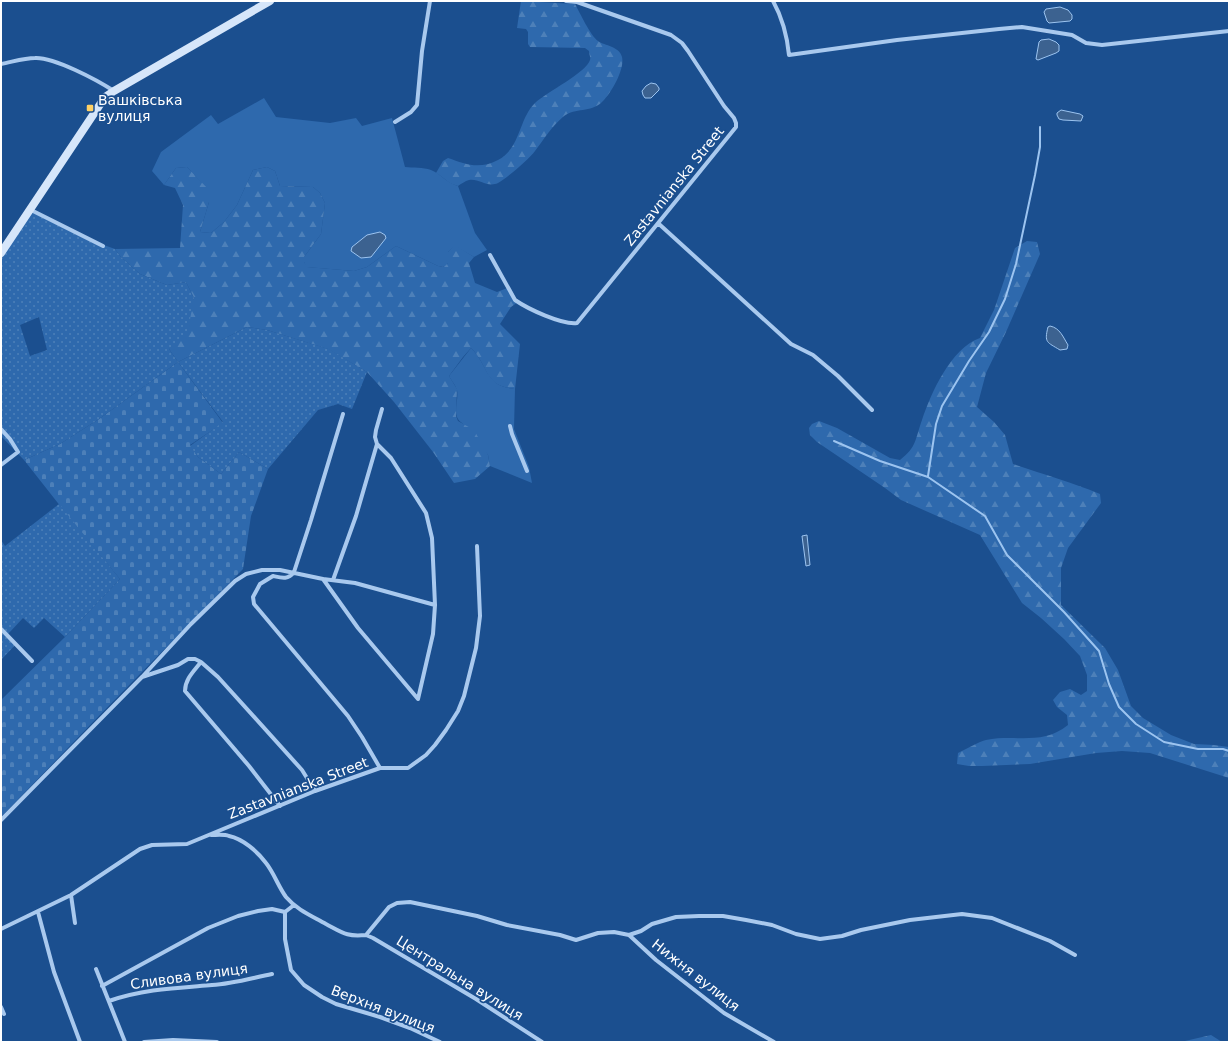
<svg xmlns="http://www.w3.org/2000/svg" width="1230" height="1043" viewBox="0 0 1230 1043" font-family="'DejaVu Sans',sans-serif">
	<defs>
		<pattern id="forest-firs" width="22" height="20" patternUnits="userSpaceOnUse"><rect width="22" height="20" fill="#2e69ad"/><path d="M5 1l3.5 6h-7zM16 11l3.5 6h-7z" fill="#4d80b9"/></pattern>
		<pattern id="cemetery-stones" width="16" height="16" patternUnits="userSpaceOnUse"><rect width="16" height="16" fill="#2e69ad"/><path d="M2 7V4a2 2 0 0 1 4 0v3zM10 15v-3a2 2 0 0 1 4 0v3z" fill="#4d80b9"/></pattern>
		<pattern id="park-dots" width="8" height="8" patternUnits="userSpaceOnUse"><rect width="8" height="8" fill="#2e69ad"/><path d="M2 2h.1M6 6h.1" fill="none" stroke="#4d80b9" stroke-width="1.8" stroke-linecap="round"/></pattern>
	</defs>
	<rect width="100%" height="100%" fill="#1b4f8f"/>
	<path fill="#2e69ad" d="M 264,98 L 276,117 L 330,123 L 356,118 L 362,126 L 392,118 L 405,167 C 413,168 423,167 431,170 C 441,174 447,183 458,186 L 475,233 L 487,250 L 474,257 L 455,246 L 448,252 L 448,263 L 445,267 L 438,266 L 396,246 L 367,267 L 354,271 L 306,267 L 304,262 L 304,257 L 321,234 L 325,203 L 320,193 L 313,187 L 280,186 L 275,171 L 267,167 L 253,170 L 237,205 L 224,222 L 211,233 L 200,232 L 209,202 L 208,190 L 187,167 L 176,168 L 164,185 L 152,171 L 161,152 L 211,115 L 218,124 Z
		M 471,348 C 490,367 484,386 515,389 L 514,429 L 529,467 L 532,483 L 490,466 L 488,455 L 462,423 C 451,416 459,402 457,390 C 456,386 451,380 449,376 Z"/>
	<path fill="url(#forest-firs)" d="M 521,1 L 575,4 C 580,13 590,35 598,41 C 605,46 619,46 622,57 C 625,70 610,95 601,103 C 591,112 575,108 564,116 C 552,126 544,139 535,151 C 529,159 507,178 498,183 C 487,188 479,178 469,180 C 465,181 461,184 458,186 C 447,183 445,178 436,173 L 443,161 L 448,158 C 465,164 479,170 498,160 C 521,148 518,120 535,103 C 547,92 587,72 590,60 C 591,58 589,54 589,51 L 585,48 L 530,47 L 528,44 L 528,32 L 526,29 L 517,28 Z
		M 187,167 L 209,190 L 209,202 L 200,232 L 211,233 L 224,222 L 237,205 L 253,170 L 267,167 L 275,171 L 280,186 L 313,187 L 320,193 L 325,203 L 321,234 L 304,257 L 304,262 L 307,267 L 354,271 L 367,267 L 396,246 L 438,266 L 444,267 L 448,263 L 448,252 L 455,245 L 474,257 L 469,263 L 475,283 L 497,292 L 510,287 L 518,302 L 511,307 L 500,324 L 520,344 L 515,389 C 483,386 490,367 471,348 L 463,357 L 449,376 L 457,389 L 456,416 L 458,421 L 474,430 L 488,455 L 490,466 L 475,479 L 454,483 L 433,452 L 394,402 L 367,372 L 328,349 L 267,330 L 247,327 L 178,362 L 169,349 L 194,298 L 186,282 L 167,285 L 140,274 L 121,257 L 115,249 L 180,248 L 183,205 L 175,188 L 164,185 L 176,168 Z
		M 1027,241 L 1037,242 L 1040,254 L 1006,332 L 986,373 L 977,407 L 994,422 L 1005,435 L 1013,464 C 1042,474 1071,482 1100,494 L 1101,503 L 1068,548 L 1061,568 L 1061,605 L 1105,648 L 1118,670 L 1131,706 L 1143,718 L 1171,735 L 1194,744 L 1214,745 L 1229,747 L 1229,778 L 1150,753 L 1122,751 L 1096,753 L 1030,764 L 982,766 L 969,766 L 957,764 L 958,753 C 965,750 980,741 986,740 C 1016,734 1042,746 1068,725 L 1067,715 L 1057,707 L 1053,700 L 1060,692 L 1070,689 L 1081,695 L 1087,691 L 1087,675 L 1080,656 L 1064,639 L 1041,618 L 1022,603 L 980,535 L 901,500 L 885,488 L 817,442 L 810,435 L 809,428 L 812,424 L 819,421 L 837,428 L 890,458 L 900,460 C 917,447 915,439 922,420 C 931,393 951,348 980,338 L 994,310 L 1015,248 Z
		M 1211,1035 L 1222,1042 L 1184,1042 L 1185,1041 Z"/>
	<path fill="url(#cemetery-stones)" d="M 178,362 L 223,423 L 190,445 L 198,457 L 221,474 L 239,452 L 268,469 L 251,516 L 243,569 L 95,720 L 1,817 L 1,700 L 65,637 L 120,579 L 76,526 L 24,460 L 60,444 L 99,419 Z"/>
	<path fill="url(#park-dots)" fill-rule="evenodd" d="M 30,209 L 101,244 L 115,249 L 121,257 L 140,274 L 167,285 L 186,282 L 194,298 L 188,330 L 169,349 L 178,362 L 247,327 L 267,330 L 329,349 L 367,372 L 352,409 L 338,404 L 318,410 L 268,469 L 239,452 L 221,474 L 198,457 L 190,446 L 223,422 L 178,362 L 99,419 L 60,444 L 24,460 L 1,436 L 1,251 ZM 39,317 L 47,350 L 30,356 L 20,325 Z
		M 59,504 L 120,579 L 65,637 L 44,618 L 34,628 L 23,618 L 8,634 L 17,643 L 1,660 L 1,540 L 5,546 Z"/>
	<path fill="#3c6290" stroke="#9cc4f0" d="M 1060,7 L 1068,10 L 1072,15 L 1072,19 L 1070,21 L 1049,23 L 1047,21 L 1044,12 L 1046,9 Z
		M 1049,39 L 1056,42 L 1059,45 L 1059,51 L 1056,53 L 1038,60 L 1036,59 L 1039,42 L 1041,40 Z
		M 651,83 L 656,84 L 659,88 L 659,90 L 651,98 L 645,98 L 643,95 L 642,91 L 646,86 Z
		M 1061,110 L 1080,114 L 1083,116 L 1081,121 L 1063,120 L 1059,119 L 1057,115 L 1057,113 Z
		M 380,232 L 385,235 L 386,238 L 371,257 L 361,258 L 351,251 L 352,247 L 367,235 Z
		M 1050,326 C 1060,328 1063,337 1068,345 L 1067,349 L 1060,350 C 1047,342 1044,343 1048,327 Z
		M 807,535 L 810,565 L 806,566 L 802,536 Z"/>
	<g fill="none" stroke-linecap="round" stroke-linejoin="round">
		<path stroke="#9cc4f0" stroke-width="2" d="M 834,441 L 880,461 L 928,477 L 985,516 L 1007,555 L 1064,612 L 1099,651 L 1109,684 L 1119,707 L 1136,724 L 1164,742 L 1198,749 L 1223,749 L 1229,751
			M 928,476 L 936,424 L 942,406 L 969,361 L 989,332 L 1005,299 L 1016,264 L 1035,175 L 1040,147 L 1040,127"/>
		<path stroke="#a9c9ee" stroke-width="4" d="M 773,1 C 783,19 787,35 789,55 L 897,40 L 999,29 L 1022,27 L 1072,35 L 1086,43 L 1102,45 L 1229,31
			M 1,64 C 12,62 24,58 35,58 C 54,57 97,80 114,91
			M 395,122 L 411,112 L 417,105 L 422,51 L 430,1
			M 31,210 L 103,246
			M 659,224 L 791,344 L 813,355 L 838,376 L 872,410
			M 490,255 L 515,300 C 528,309 562,325 577,323 L 736,127 L 736,123 L 734,118 L 724,106 L 688,51 L 682,43 L 671,35 L 577,2 L 566,1
			M 382,409 L 376,430 L 375,437 L 377,444 L 391,458 L 426,513 L 432,538 L 435,605 L 433,634 L 418,699
			M 343,414 L 311,520 L 294,572 C 288,580 282,578 273,576 L 260,584 L 253,597 L 254,604 L 348,716 L 362,737 L 380,768
			M 510,426 L 512,434 L 527,471
			M 1,429 L 10,439 L 18,452 L 1,465
			M 323,579 L 355,583 L 435,605
			M 333,580 L 356,516 L 377,444
			M 1,629 L 32,661
			M 201,662 C 194,671 185,679 185,691 L 249,766 L 280,806
			M 142,677 L 178,665 L 188,659 L 195,659 L 201,662 L 218,677 L 302,770 L 315,791
			M 1,820 L 142,677 L 191,624 L 235,581 L 246,574 L 262,570 L 280,570 L 323,579 L 358,628 L 418,699
			M 211,835 C 217,835 224,834 229,836 C 243,839 257,851 266,863 C 274,873 278,886 286,897 C 297,910 312,916 326,924 C 343,933 347,937 366,935 L 389,907 L 397,903 L 410,902 L 477,916 L 507,925 L 560,935 L 576,940 L 598,933 L 614,932 L 629,935 L 641,931 L 652,924 L 676,917 L 699,916 L 723,916 L 746,920 L 772,925 L 796,934 L 820,939 L 842,936 L 861,930 L 910,920 L 962,914 L 992,918 L 1050,941 L 1075,955
			M 71,895 L 75,923
			M 38,912 L 54,972 L 80,1042
			M 285,912 L 285,939 L 291,970 L 304,985 L 322,997 L 336,1004 L 380,1017 L 410,1028 L 440,1042
			M 1,929 L 71,895 L 140,849 L 152,845 L 187,844 L 315,791 L 380,768 L 408,768 L 426,755 L 435,745 L 446,730 L 458,711 L 464,696 L 476,648 L 480,616 L 477,546
			M 366,935 L 373,938 L 476,999 L 542,1042
			M 629,935 L 656,960 L 724,1013 L 774,1042
			M 96,969 L 125,1042
			M 102,986 L 208,928 L 238,916 L 258,911 L 272,909 L 285,912 L 294,905
			M 109,1001 C 144,989 176,988 212,985 C 232,984 252,978 272,974
			M 1,1007 L 4,1014
			M 144,1042 L 173,1040 L 217,1042"/>
		<path stroke="#d6e6fa" stroke-width="8" d="M 1,253 L 105,97 L 114,91 L 270,1"/>
	</g>
	<rect fill="#ffd166" stroke="#1b4f8f" stroke-width="1.5" x="86" y="104" width="8" height="8" rx="2"/>
	<g text-anchor="middle" stroke-width="3.5" stroke-linejoin="round" paint-order="stroke">
		<g font-size="14" fill="#fff" stroke="#1b4f8f" text-anchor="start">
			<text x="98" y="105">Вашківська<tspan x="98" dy="16">вулиця</tspan></text>
		</g>
		<g font-size="14" fill="#fff" stroke="#1b4f8f">
			<text transform="translate(674 186) rotate(-51)" y="5">Zastavnianska Street</text>
			<text transform="translate(298 788) rotate(-21)" y="5">Zastavnianska Street</text>
			<text transform="translate(696 975) rotate(38)" y="5">Нижня вулиця</text>
			<text transform="translate(189 976) rotate(-8)" y="5">Сливова вулиця</text>
			<text transform="translate(460 978) rotate(32)" y="5">Центральна вулиця</text>
			<text transform="translate(383 1009) rotate(21)" y="5">Верхня вулиця</text>
		</g>
	</g>
	<rect width="1230" height="1043" fill="none" stroke="#ffffff" stroke-width="4"/>
</svg>
